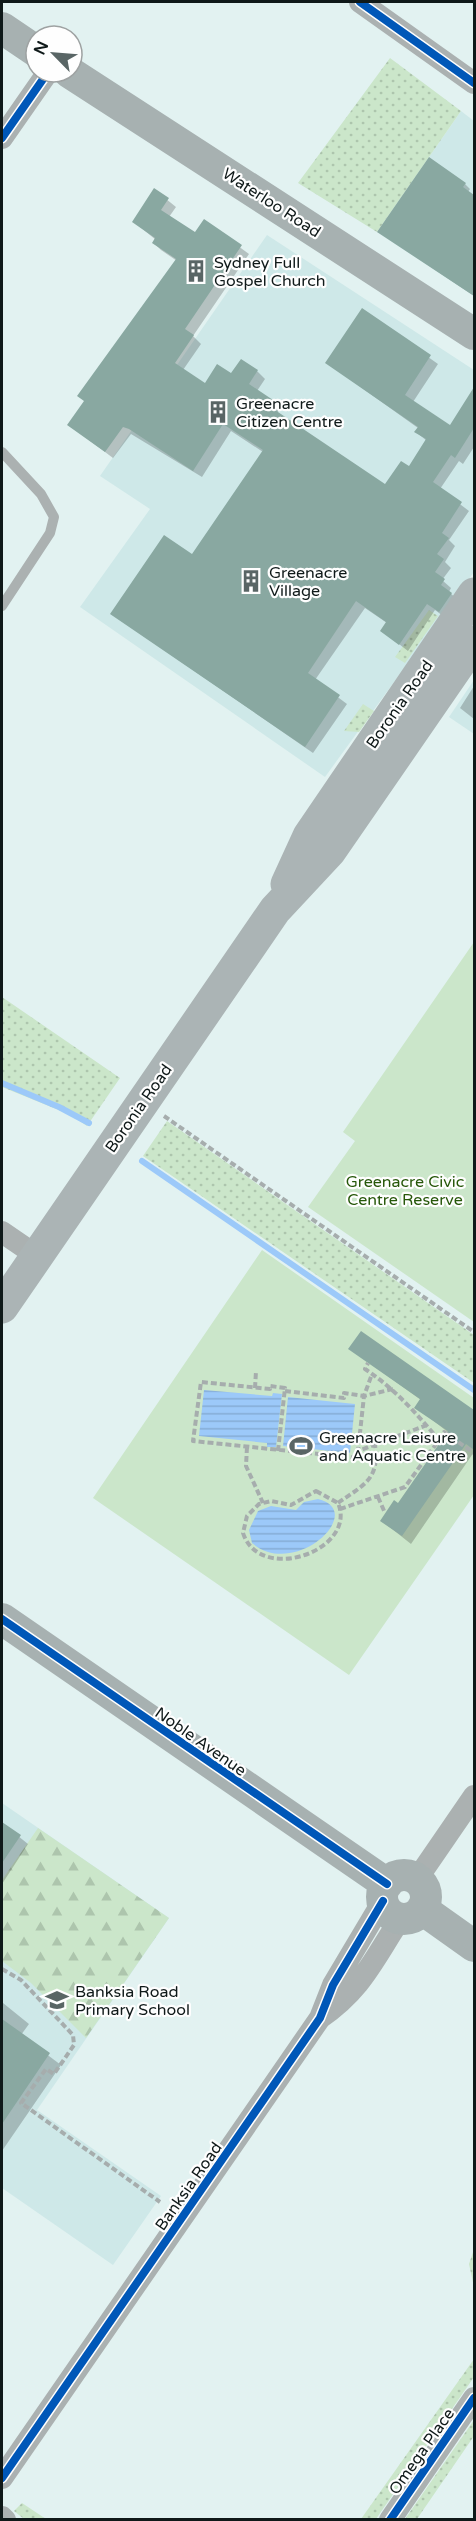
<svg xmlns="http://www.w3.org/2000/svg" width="476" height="2521" viewBox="0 0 476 2521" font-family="'Varela Round',sans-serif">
	<defs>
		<pattern id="grass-dots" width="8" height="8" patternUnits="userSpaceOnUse" patternTransform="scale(1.5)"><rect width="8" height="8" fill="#cbe6ca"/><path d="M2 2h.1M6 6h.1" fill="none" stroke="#adc5ad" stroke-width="1.8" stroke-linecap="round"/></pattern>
		<pattern id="forest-firs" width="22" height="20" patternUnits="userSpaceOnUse" patternTransform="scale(1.5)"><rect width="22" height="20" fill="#cbe6ca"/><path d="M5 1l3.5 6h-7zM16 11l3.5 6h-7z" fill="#adc5ad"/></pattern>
		<pattern id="water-rules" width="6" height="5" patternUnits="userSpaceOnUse" patternTransform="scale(1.5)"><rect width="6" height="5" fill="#9cc9f9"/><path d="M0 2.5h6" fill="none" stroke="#85acd5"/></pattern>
	</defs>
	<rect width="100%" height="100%" fill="#e2f2f1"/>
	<path fill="#cee8e8" d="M 461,111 L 474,121 L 474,296 L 377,232 Z
		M 267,235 L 474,370 L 474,572 L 325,777 L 80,607 L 150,509 L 100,476 Z
		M 474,680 L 474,734 L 449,717 Z
		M 2,1803 L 169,1918 L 37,2110 L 161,2196 L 113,2265 L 2,2188 Z"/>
	<path fill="url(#grass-dots)" d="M 390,58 L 461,111 L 377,232 L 298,183 Z
		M 429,610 L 438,616 L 405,663 L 395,657 Z
		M 363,704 L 374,711 L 359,732 L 344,731 Z
		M 2,997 L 120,1078 L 87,1126 L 71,1115 L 2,1087 Z
		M 167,1121 L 474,1335 L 474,1383 L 143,1156 Z
		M 474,2249 L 474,2287 L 469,2264 Z
		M 474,2359 L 474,2377 L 376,2519 L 361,2519 Z
		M 474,2420 L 474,2436 L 417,2519 L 405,2519 Z
		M 22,2503 L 46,2519 L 24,2519 L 14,2511 Z"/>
	<path fill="url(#forest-firs)" d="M 38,1828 L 169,1918 L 86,2038 L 31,1983 L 2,1961 L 2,1880 Z"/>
	<path fill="#cbe6ca" d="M 474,942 L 474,1322 L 308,1207 L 355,1141 L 343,1132 Z
		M 262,1250 L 474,1398 L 474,1495 L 349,1675 L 93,1498 Z"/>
	<path fill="url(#water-rules)" d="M 204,1390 L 272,1396 L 273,1393 L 282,1394 L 276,1447 L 267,1447 L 267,1443 L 199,1436 Z
		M 288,1397 L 355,1404 L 350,1453 L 283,1446 Z
		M 318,1499 C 368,1511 295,1580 252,1543 L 249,1530 L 258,1511 L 271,1506 L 296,1510 L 304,1502 Z"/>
	<path fill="#0003" d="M 465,184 L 470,189 L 468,192 L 474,197 L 474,296 L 379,232 Z
		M 155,190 L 176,207 L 169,217 L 195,234 L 204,221 L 249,254 L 193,336 L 201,344 L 183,370 L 205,385 L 232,375 L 257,371 L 265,379 L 257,391 L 280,409 L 277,413 L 385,486 L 409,468 L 427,441 L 416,432 L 418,428 L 327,363 L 362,310 L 438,364 L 413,402 L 451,427 L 474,390 L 474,447 L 463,464 L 459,461 L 440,489 L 469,511 L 449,540 L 455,546 L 445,562 L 451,568 L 442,580 L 451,588 L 449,592 L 459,601 L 447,619 L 435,610 L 408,651 L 382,631 L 387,623 L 365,608 L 315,680 L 347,704 L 313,753 L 112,614 L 192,556 L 263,452 L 231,431 L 202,477 L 131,434 L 113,458 L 69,425 L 177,261 L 161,250 L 154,243 L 156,240 L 134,222 Z
		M 474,686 L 474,719 L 460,708 Z
		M 361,1333 L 474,1411 L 474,1452 L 411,1544 L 382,1521 L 399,1505 L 449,1433 L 416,1407 L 421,1400 L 350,1349 Z
		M 2,1823 L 28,1844 L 2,1884 Z
		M 3,2003 L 29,2024 L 21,2035 L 61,2065 L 2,2151 Z"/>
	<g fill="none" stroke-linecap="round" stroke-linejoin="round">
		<path stroke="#9cc9f9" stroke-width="6" d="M 2,1083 L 59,1107 L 89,1123
			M 142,1161 L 474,1390"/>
	</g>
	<path fill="#89a8a1" d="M 429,157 L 466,183 L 463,187 L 474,195 L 474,296 L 377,232 Z
		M 154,188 L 169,198 L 161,210 L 195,232 L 204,219 L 242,245 L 185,329 L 194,335 L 175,363 L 205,383 L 217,364 L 231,373 L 241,359 L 258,370 L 249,384 L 273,400 L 269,406 L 385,484 L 401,461 L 409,466 L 426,439 L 414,432 L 418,427 L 325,363 L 362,308 L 431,355 L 405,395 L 450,425 L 474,387 L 474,428 L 455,458 L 451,455 L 433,482 L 462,502 L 442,533 L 449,538 L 437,554 L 444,559 L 435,572 L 445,579 L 441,585 L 452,593 L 439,612 L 427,604 L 399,645 L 380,631 L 386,622 L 356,601 L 308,673 L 340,695 L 305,747 L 110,614 L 164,535 L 192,554 L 263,450 L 223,424 L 193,471 L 129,429 L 123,427 L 105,452 L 67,425 L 84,401 L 77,396 L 176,259 L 152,243 L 155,238 L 132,222 Z
		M 361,1331 L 474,1410 L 474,1450 L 466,1444 L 402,1536 L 380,1521 L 394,1500 L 398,1503 L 448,1431 L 414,1408 L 420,1399 L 348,1349 Z
		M 2,1822 L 21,1835 L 2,1863 Z
		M 2,2019 L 50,2053 L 2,2124 Z"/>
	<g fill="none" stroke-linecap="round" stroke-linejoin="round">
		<path stroke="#a6adad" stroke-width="4" stroke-dasharray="6 3" stroke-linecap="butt" d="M 164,1116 L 474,1332
			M 255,1388 L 256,1371
			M 393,1389 L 364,1396 L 358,1451 L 427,1425
			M 285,1391 L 344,1398 L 344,1393 L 364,1396 L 372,1374
			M 439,1440 L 444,1432 L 474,1453
			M 247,1447 L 246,1466 L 263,1503
			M 278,1451 L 285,1388 L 270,1386 L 270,1389 L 201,1382 L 193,1441 L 358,1458 L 358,1451
			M 316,1491 L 338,1503 C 358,1550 260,1585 243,1533 L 247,1516 L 259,1504 L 271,1501 L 291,1505 Z
			M 378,1497 L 385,1513
			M 338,1503 C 363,1485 380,1480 375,1445
			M 340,1509 L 405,1487 L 439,1440 C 416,1413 395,1389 365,1369 L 368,1363
			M 2,1969 L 21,1980 L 73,2035 L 74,2045 L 54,2074 L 46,2069 L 21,2103 L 160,2202"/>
		<path stroke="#abb1b1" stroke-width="10" d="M 2,452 L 41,494 L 54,517 L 50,533 L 2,606"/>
		<path stroke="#abb1b1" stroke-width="22" d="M 360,2 L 474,83
			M 2,138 L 48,72
			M 2,1232 L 37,1256
			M 417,1879 L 474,1796
			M 320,2018 C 363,1988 373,1960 401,1918
			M 2,2478 L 320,2018 L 333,1985 L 383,1901
			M 2,2517 L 5,2520
			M 390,2520 L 474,2398"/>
		<path stroke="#a7b1b1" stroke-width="32" d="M 2,28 L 36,51
			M 69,72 L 474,334
			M 2,1619 L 387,1884
			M382 1897a22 22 0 1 1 44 0a22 22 0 1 1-44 0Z
			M 422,1909 L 474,1946"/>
		<path stroke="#abb4b5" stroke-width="33" d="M 287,884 L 309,836 L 474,594
			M 2,1307 L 275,910 L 330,851 L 474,642"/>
		<g stroke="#fefefe" stroke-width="11">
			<path id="cycleway" d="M 360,2 L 474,83
				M 2,138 L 48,72
				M 2,1619 L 387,1884
				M 2,2478 L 320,2018 L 333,1985 L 383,1901
				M 390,2520 L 474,2398"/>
		</g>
		<use href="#cycleway" stroke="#0057b8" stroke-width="8"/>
	</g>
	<defs>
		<g id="building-bare" transform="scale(1.8)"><path d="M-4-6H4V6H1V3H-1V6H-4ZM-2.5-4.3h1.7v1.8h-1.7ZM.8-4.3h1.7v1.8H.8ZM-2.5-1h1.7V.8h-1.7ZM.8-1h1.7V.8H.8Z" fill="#596565" stroke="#fefefe" stroke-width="2.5" paint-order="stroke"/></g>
		<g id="stadium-bare" transform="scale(1.8)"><path d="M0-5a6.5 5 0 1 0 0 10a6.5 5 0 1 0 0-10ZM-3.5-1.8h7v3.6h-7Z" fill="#596565" stroke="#fefefe" stroke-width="2.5" paint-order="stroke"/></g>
		<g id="school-bare" transform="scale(1.8)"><path d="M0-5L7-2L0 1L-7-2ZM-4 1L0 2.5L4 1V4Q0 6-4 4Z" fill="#596565" stroke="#fefefe" stroke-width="2.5" paint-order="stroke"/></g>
	</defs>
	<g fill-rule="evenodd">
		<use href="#building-bare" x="196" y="271"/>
		<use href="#building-bare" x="218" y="412"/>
		<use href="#building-bare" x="251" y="581"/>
		<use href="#stadium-bare" x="301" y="1446"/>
		<use href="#school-bare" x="57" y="2000"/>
	</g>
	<g text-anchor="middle" stroke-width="4.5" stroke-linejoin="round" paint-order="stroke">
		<g font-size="16" fill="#0f1919" stroke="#fefefe">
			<text transform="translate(272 202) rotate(33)" y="6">Waterloo Road</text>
			<text transform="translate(399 704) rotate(-55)" y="6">Boronia Road</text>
			<text transform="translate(138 1108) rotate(-55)" y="6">Boronia Road</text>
			<text transform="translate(201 1741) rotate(35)" y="6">Noble Avenue</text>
			<text transform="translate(188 2186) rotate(-55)" y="6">Banksia Road</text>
			<text transform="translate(421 2451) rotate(-55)" y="6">Omega Place</text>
		</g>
		<g font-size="16" fill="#0f1919" stroke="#fefefe" text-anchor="start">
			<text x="214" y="268">Sydney Full<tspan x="214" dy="18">Gospel Church</tspan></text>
			<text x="236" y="409">Greenacre<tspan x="236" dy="18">Citizen Centre</tspan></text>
			<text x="269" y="578">Greenacre<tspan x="269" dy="18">Village</tspan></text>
			<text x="319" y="1443">Greenacre Leisure<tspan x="319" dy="18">and Aquatic Centre</tspan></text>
			<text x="75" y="1997">Banksia Road<tspan x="75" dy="18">Primary School</tspan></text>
		</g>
		<g font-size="16" fill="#265709" stroke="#fefefe">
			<text x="405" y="1187">Greenacre Civic<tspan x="405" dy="18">Centre Reserve</tspan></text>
		</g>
	</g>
	<rect width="476" height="2521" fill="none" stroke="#0f1919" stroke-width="6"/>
	<g transform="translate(54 54) rotate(295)"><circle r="28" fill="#fefefe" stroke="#9ea2a2" stroke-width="1.5"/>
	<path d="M0-4.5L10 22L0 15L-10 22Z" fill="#596565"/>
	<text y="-9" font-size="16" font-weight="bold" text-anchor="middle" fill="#0f1919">N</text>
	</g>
</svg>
